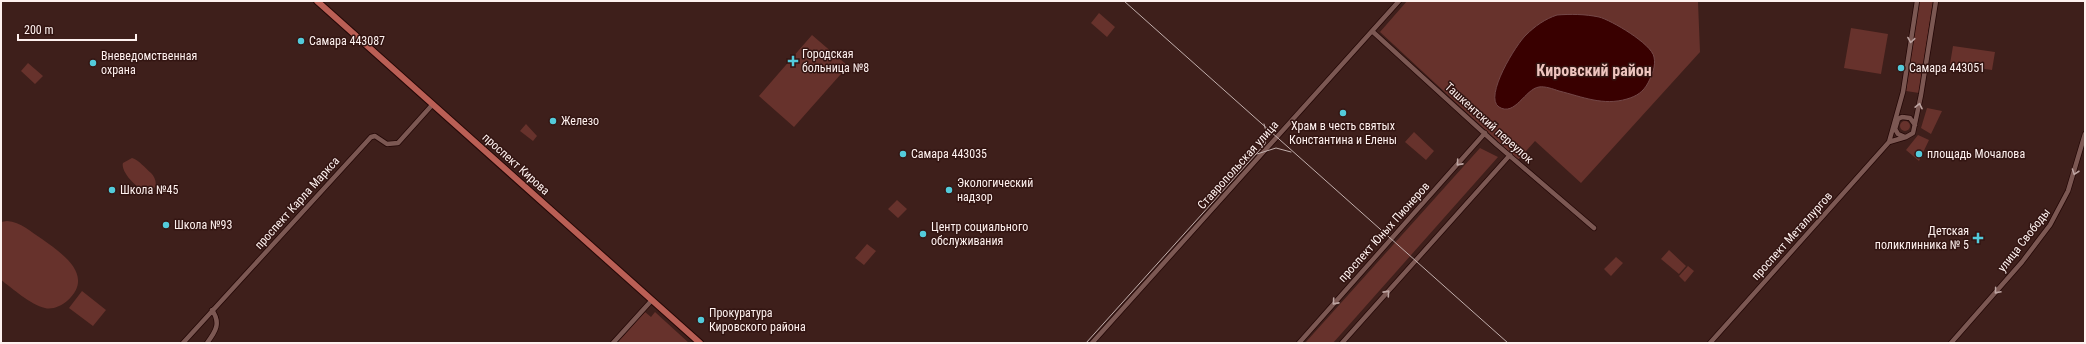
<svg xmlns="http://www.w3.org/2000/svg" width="2086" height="344" viewBox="0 0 2086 344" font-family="'Roboto Condensed',sans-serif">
	<rect width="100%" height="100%" fill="#3e1f1b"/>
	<path fill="#67322c" d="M 1407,1 L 1694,1 L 1698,2 L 1700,52 L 1581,183 L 1535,141 L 1518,160 L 1380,32 Z
		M 1919,1 L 1933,1 L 1919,93 L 1906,91 Z
		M 1099,13 L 1115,27 L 1107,37 L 1091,23 Z
		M 1851,28 L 1888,34 L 1881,74 L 1844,68 Z
		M 812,35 L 848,66 L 794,127 L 759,96 Z
		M 1953,46 L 1995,52 L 1992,70 L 1950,64 Z
		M 28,63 L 43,76 L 35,84 L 21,71 Z
		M 1927,108 L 1942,111 L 1931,134 L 1921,128 Z
		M1900 126a5 5 0 1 1 10 0a5 5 0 1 1-10 0Z
		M 526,124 L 537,136 L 533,141 L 520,131 Z
		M 1414,132 L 1434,151 L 1426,160 L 1405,142 Z
		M 1918,135 L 1929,140 L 1919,161 L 1906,150 Z
		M 1480,148 L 1498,157 L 1333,343 L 1305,343 Z
		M 132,158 C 139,160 145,168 151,173 C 157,179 159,191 147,191 C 139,191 120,172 123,163 Z
		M 897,200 L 907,209 L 898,218 L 888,209 Z
		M 7,221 C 21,222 31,232 42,239 C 61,253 96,275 67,301 C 61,306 52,310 45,308 C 31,305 12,288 1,280 L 1,222 Z
		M 867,244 L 876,251 L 864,265 L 855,258 Z
		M 1669,250 L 1686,266 L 1679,274 L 1661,259 Z
		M 1616,257 L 1623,263 L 1611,276 L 1604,269 Z
		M 1688,266 L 1694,271 L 1685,282 L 1679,276 Z
		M 82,291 L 106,310 L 93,326 L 69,308 Z
		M 645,312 L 651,317 L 655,312 L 689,343 L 617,343 Z"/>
	<path fill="#390000" stroke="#744848" d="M 1557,15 C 1570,14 1585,14 1599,17 C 1611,20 1652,44 1654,57 C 1656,66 1652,75 1648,83 C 1643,92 1637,96 1627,99 C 1603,106 1583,97 1559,91 C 1553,89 1545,86 1539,87 C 1525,89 1515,117 1499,107 C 1483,97 1517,43 1526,35 C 1535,26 1545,19 1557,15 Z"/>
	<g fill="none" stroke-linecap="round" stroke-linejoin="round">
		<g stroke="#230706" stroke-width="6">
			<path id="minor" d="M 1372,31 L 1496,144 L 1594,228
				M 1905,137 L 1898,134 L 1895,129 L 1898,119 L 1902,117 L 1910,118 L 1915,125
				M 1889,142 L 1903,92 L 1917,1
				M 183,343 L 371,137 L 375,136 L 387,144 L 398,143 L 433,104
				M 207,343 C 216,331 221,323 212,310
				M 613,343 L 652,300
				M 1092,343 L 1399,1
				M 1299,343 L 1485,133
				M 1342,343 L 1510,155
				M 1710,343 L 1889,142 L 1906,137 L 1913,133 L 1921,95 L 1936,1
				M 1951,343 L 2022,262 L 2050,225 L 2068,191 L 2085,134"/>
		</g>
		<g stroke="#230706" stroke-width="8">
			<path id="major" d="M 317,1 L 700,343"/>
		</g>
		<use href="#minor" stroke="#7c5853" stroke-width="4.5"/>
		<use href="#major" stroke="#ba5f55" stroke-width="6"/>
		<path stroke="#c2afad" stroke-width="1" d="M 1124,1 L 1508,343
			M 1257,154 L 1276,148 L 1291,152
			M 1086,343 L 1265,144 L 1267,135 L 1264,124"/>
	</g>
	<defs><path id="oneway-chevron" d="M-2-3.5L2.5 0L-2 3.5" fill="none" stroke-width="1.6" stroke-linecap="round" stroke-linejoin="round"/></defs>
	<g stroke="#bda4a1">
		<use href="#oneway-chevron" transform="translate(1911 40) rotate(99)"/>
		<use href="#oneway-chevron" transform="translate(1919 106) rotate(-78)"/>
		<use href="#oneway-chevron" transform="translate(1459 163) rotate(132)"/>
		<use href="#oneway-chevron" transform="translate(2075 172) rotate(109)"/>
		<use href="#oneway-chevron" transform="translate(1997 291) rotate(131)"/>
		<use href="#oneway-chevron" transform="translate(1387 293) rotate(-48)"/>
		<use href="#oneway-chevron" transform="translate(1335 302) rotate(132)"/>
	</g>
	<g fill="#53cbdb" stroke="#331512" stroke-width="1.5">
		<circle cx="301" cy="41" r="4"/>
		<path d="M791 55h4v4h4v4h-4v4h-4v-4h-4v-4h4z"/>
		<circle cx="93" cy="63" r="4"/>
		<circle cx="1901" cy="68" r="4"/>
		<circle cx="1343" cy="113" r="4"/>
		<circle cx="553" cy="121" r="4"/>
		<circle cx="903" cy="154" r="4"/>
		<circle cx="1919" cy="154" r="4"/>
		<circle cx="112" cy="190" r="4"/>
		<circle cx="949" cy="190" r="4"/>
		<circle cx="166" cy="225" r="4"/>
		<circle cx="923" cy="234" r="4"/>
		<path d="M1976 232h4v4h4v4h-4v4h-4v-4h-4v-4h4z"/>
		<circle cx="701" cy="320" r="4"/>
	</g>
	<g text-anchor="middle" stroke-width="3" stroke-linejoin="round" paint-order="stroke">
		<g font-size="12" fill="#fef1ef" stroke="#331512" text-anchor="start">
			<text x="309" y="45">Самара 443087</text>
			<text x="802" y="58">Городская<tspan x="802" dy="14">больница №8</tspan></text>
			<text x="101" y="60">Вневедомственная<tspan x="101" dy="14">охрана</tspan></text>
			<text x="1909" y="72">Самара 443051</text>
			<text x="561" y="125">Железо</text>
			<text x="1343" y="130" text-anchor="middle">Храм в честь святых<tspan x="1343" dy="14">Константина и Елены</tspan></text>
			<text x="911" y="158">Самара 443035</text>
			<text x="1927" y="158">площадь Мочалова</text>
			<text x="957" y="187">Экологический<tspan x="957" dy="14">надзор</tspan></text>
			<text x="120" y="194">Школа №45</text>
			<text x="174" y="229">Школа №93</text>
			<text x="931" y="231">Центр социального<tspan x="931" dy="14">обслуживания</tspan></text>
			<text x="1969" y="235" text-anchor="end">Детская<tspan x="1969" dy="14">поликлинника № 5</tspan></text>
			<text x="709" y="317">Прокуратура<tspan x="709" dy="14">Кировского района</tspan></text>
		</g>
		<g font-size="12" fill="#fef1ef" stroke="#331512">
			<text transform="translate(1489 123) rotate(42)" y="4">Ташкентский переулок</text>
			<text transform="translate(516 164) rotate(42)" y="4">проспект Кирова</text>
			<text transform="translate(1238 165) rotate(-48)" y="4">Ставропольская улица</text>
			<text transform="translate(297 203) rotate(-48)" y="4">проспект Карла Маркса</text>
			<text transform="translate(1384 232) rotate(-48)" y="4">проспект Юных Пионеров</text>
			<text transform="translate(1792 236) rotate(-48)" y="4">проспект Металлургов</text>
			<text transform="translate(2024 240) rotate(-52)" y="4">улица Свободы</text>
		</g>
		<g font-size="16" font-weight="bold" fill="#eec4be" stroke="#331512">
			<text x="1594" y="76">Кировский район</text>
		</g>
	</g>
	<rect width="2086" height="344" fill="none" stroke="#fef1ef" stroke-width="4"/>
	<path d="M18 34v6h118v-6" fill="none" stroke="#fef1ef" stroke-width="2"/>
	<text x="24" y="34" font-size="12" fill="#fef1ef" stroke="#331512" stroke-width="3" paint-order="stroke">200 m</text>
</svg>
